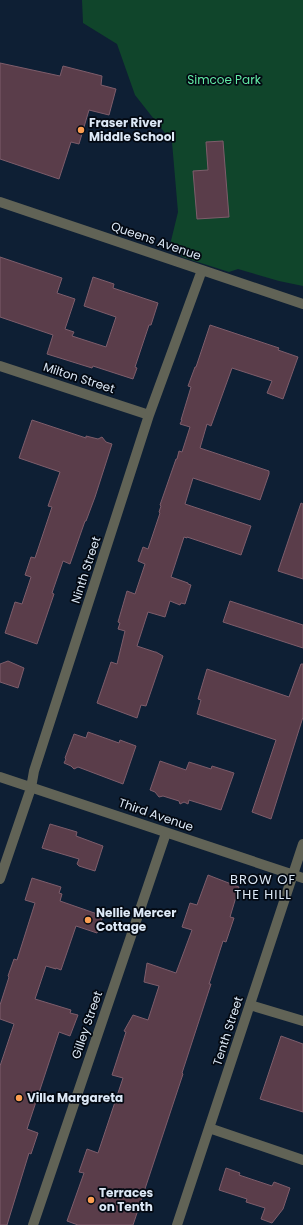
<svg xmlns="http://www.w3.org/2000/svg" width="303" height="1225" viewBox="0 0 303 1225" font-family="Poppins,sans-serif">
	<rect width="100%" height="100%" fill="#0e1f34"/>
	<path fill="#10452b" d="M 82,0 L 303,0 L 303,286 L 279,281 L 238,269 L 229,272 L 182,257 L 174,246 L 170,245 L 178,212 L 172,142 L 135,95 L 117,44 L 83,23 Z"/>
	<path fill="#5a3d4a" stroke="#7d5d6b" d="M 0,63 L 60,76 L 63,66 L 102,76 L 101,85 L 116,89 L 109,115 L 89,110 L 79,144 L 71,142 L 59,179 L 0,159 Z
		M 223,141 L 229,217 L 197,219 L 193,171 L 208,170 L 206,142 Z
		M 0,257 L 62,278 L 57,293 L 75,299 L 65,329 L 74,332 L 72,336 L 106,347 L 116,317 L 84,306 L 93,277 L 114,284 L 113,288 L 158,303 L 151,325 L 149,325 L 135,367 L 137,368 L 133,379 L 93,366 L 92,368 L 47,354 L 53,335 L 0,317 Z
		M 210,325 L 279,348 L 278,350 L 298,357 L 283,399 L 267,393 L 272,381 L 232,368 L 211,426 L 207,424 L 200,448 L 269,471 L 269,474 L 260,500 L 193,478 L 185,504 L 251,526 L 241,555 L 187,537 L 187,538 L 184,537 L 171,577 L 188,583 L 188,584 L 191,585 L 185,604 L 181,603 L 180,605 L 170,601 L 165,617 L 148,612 L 137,646 L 155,652 L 156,652 L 163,656 L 146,706 L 141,705 L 137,718 L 97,703 L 111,662 L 117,664 L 125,631 L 118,629 L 120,623 L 118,622 L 127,591 L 135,594 L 145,564 L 138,561 L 143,547 L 148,549 L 160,513 L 159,512 L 161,506 L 160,505 L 176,459 L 177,459 L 179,451 L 182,452 L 190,427 L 180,424 L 182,420 L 181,420 L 191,387 L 188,386 L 195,367 L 196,367 Z
		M 32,420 L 86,438 L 86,436 L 98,439 L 102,437 L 106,442 L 112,444 L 95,497 L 86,521 L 85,521 L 70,564 L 63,561 L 52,593 L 54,594 L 37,644 L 5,633 L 15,602 L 22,604 L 31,577 L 25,575 L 31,557 L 35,558 L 52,507 L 48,506 L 60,472 L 19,458 Z
		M 301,503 L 303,504 L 303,579 L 278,571 Z
		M 230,601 L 303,625 L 303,648 L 223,622 Z
		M 8,661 L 24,668 L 18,688 L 0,682 L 0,664 Z
		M 301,664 L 303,664 L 303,717 L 271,819 L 252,812 L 276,740 L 197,714 L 201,700 L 198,699 L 207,669 L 289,697 Z
		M 88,732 L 119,743 L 120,740 L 136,746 L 123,784 L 78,767 L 74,769 L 71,766 L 64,763 L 66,759 L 65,758 L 74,734 L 86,738 Z
		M 160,761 L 186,770 L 189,762 L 211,769 L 212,766 L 234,773 L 221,810 L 189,800 L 188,804 L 184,802 L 180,804 L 179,801 L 163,796 L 159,797 L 155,792 L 150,790 Z
		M 50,824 L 77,832 L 76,836 L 103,846 L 95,871 L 79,866 L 77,864 L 79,859 L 42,848 Z
		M 208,875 L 239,887 L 230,917 L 234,918 L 226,942 L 223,941 L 209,984 L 211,984 L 182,1073 L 183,1074 L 133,1225 L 78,1225 L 67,1221 L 84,1173 L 79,1172 L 87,1149 L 98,1153 L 123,1078 L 112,1075 L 126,1032 L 124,1031 L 133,1015 L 148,1020 L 159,986 L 144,982 L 147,963 L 176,973 L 192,930 L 182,927 L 190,903 L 197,905 Z
		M 32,878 L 61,887 L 59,893 L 62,894 L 60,901 L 103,916 L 97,933 L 76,926 L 61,970 L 56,968 L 56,969 L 46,966 L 35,999 L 71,1010 L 70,1013 L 78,1015 L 70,1036 L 59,1032 L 27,1129 L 38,1133 L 31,1154 L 29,1153 L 7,1225 L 0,1225 L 0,1066 L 14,1024 L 0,1019 L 0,1005 L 9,977 L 8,976 L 14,959 L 17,960 L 35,903 L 25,900 Z
		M 281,1036 L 303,1044 L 303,1112 L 260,1099 Z
		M 226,1168 L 240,1173 L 239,1175 L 272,1186 L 274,1182 L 290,1188 L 283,1209 L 272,1223 L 261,1219 L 265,1208 L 246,1202 L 247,1199 L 219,1190 Z"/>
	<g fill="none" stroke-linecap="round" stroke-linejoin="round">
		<path stroke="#616356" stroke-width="10" d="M 0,202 L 303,304
			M 0,366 L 149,415
			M 0,777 L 303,878
			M 0,879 L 31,788 L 34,771 L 149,415 L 202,270
			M 250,1005 L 303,1021
			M 209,1128 L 303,1160
			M 33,1225 L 166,833
			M 177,1225 L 303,844"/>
	</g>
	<g fill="#fb9e51" stroke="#030912" stroke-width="1.5">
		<circle cx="81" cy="130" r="4"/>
		<circle cx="88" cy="920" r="4"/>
		<circle cx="19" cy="1098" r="4"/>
		<circle cx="91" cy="1200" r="4"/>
	</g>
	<g text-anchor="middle" stroke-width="3.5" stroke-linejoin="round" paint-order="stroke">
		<g font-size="12" fill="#62eaa5" stroke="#030912">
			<text x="224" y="84">Simcoe Park</text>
		</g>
		<g font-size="12" font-weight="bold" fill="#dce8f6" stroke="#030912" text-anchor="start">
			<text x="89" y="127">Fraser River<tspan x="89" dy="14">Middle School</tspan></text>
			<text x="96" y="917">Nellie Mercer<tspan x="96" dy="14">Cottage</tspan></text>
			<text x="27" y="1102">Villa Margareta</text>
			<text x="99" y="1197">Terraces<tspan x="99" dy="14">on Tenth</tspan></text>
		</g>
		<g font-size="12" fill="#dce8f6" stroke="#030912">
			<text transform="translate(156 241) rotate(19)" y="4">Queens Avenue</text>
			<text transform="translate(79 378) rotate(18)" y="4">Milton Street</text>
			<text transform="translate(86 570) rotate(-72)" y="4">Ninth Street</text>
			<text transform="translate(156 815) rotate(19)" y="4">Third Avenue</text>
			<text transform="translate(87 1025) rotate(-71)" y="4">Gilley Street</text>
			<text transform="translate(228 1031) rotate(-72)" y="4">Tenth Street</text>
		</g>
		<g font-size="13" letter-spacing="1" fill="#dce8f6" stroke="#030912">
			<text x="263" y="884">BROW OF<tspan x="263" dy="15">THE HILL</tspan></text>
		</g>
	</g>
</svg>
